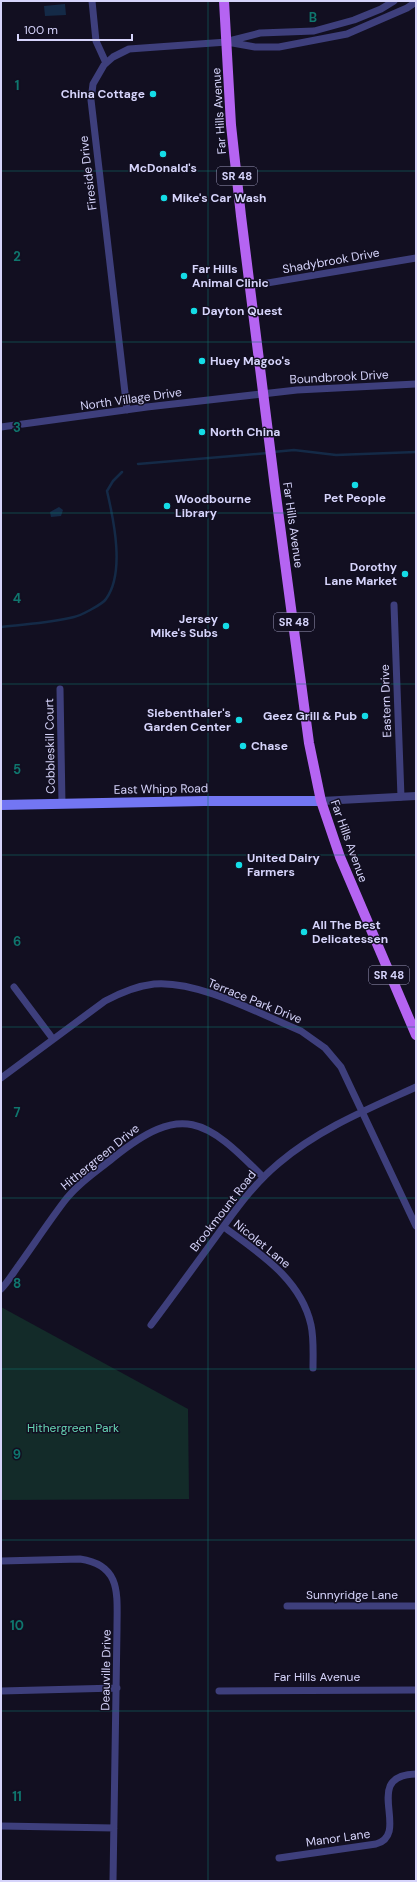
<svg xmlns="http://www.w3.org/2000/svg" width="417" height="1882" viewBox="0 0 417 1882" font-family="'DM Sans',sans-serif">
	<rect width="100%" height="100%" fill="#120f21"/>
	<path fill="#132b29" d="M 1,1307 L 188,1409 L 189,1499 L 1,1500 Z"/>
	<path fill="#142a47" d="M 65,4 L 66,15 L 45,16 L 44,6 Z
		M 59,507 L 63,510 L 61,516 L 51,517 L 50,512 Z"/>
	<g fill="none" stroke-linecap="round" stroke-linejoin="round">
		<path stroke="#142a47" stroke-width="2.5" d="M 273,452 L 294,450 L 336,455 L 416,452
			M 138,464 L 268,453
			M 1,627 C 25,624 51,623 74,617 C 80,616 103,604 106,599 C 125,573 114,521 107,491 L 113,481 L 122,472"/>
		<path stroke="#3e3f7c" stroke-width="7" d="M 92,1 L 96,41 L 106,63
			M 229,41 L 260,33 L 314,31 L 354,20 L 381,9 L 394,1
			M 250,286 L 416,258
			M 127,410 L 91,100 L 93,84 L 104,65 L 113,57 L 129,49 L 227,42 L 255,47 L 279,47 L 347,34 L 407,8 L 416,2
			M 1,427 L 147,407 L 297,390 L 416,384
			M 394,605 L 401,797
			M 60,689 L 62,804
			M 14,987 L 53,1039
			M 1,1078 L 105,1001 C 120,993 136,986 154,984 C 198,980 260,1014 301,1031 L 325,1048 L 341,1067 L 416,1226
			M 224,1227 C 259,1253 301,1279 311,1325 C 314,1339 313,1354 313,1368
			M 1,1289 C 8,1282 13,1273 19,1265 C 34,1244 48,1223 63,1203 C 76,1185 96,1172 113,1158 C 182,1102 206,1119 263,1177
			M 151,1325 C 175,1293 199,1260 223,1227 C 240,1204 256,1182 279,1163 C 319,1129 368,1109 416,1087
			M 1,1561 L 80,1559 C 122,1565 117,1595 117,1629 L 113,1881
			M 287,1606 L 416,1606
			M 1,1691 L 117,1688
			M 219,1691 L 416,1690
			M 1,1826 L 114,1828
			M 279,1858 L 376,1844 C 412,1834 360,1775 416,1774"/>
		<path stroke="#3e3f7c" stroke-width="8" d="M 321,801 L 416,796"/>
		<path stroke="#7376f3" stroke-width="10" d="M 1,805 L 204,801 L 321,801"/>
		<path stroke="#b564f2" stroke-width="10" d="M 224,1 L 231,125 L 241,216 L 275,488 L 309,743 L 321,801 L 340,857 L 416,1035"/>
	</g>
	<path fill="none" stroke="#0f766e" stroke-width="1" stroke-opacity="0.55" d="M 208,1 L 208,1881M 1,171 L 416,171M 1,342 L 416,342M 1,513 L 416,513M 1,684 L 416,684M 1,855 L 416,855M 1,1027 L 416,1027M 1,1198 L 416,1198M 1,1369 L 416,1369M 1,1540 L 416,1540M 1,1711 L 416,1711"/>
	<g fill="#14dde7" stroke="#120f21" stroke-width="1.5">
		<circle cx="153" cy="94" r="4"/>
		<circle cx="163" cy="154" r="4"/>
		<circle cx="164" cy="198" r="4"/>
		<circle cx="184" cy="276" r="4"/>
		<circle cx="194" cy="311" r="4"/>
		<circle cx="202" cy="361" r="4"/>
		<circle cx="202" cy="432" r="4"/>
		<circle cx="355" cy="485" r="4"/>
		<circle cx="167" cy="506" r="4"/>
		<circle cx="405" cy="574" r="4"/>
		<circle cx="226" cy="626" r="4"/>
		<circle cx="365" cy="716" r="4"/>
		<circle cx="239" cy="720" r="4"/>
		<circle cx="243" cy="746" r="4"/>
		<circle cx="239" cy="865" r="4"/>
		<circle cx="304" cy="932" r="4"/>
	</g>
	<g text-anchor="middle" stroke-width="3" stroke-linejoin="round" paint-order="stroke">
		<g fill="#120f21" stroke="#9b99ba" stroke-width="1">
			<rect x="217" y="167" width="40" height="18" rx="3"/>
			<rect x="274" y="613" width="40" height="18" rx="3"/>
			<rect x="369" y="966" width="40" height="18" rx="3"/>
		</g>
		<g font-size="11" font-weight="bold" fill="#d6d4fb">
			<text x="237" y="180">SR 48</text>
			<text x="294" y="626">SR 48</text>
			<text x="389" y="979">SR 48</text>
		</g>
		<g font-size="12" font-weight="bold" fill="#d6d4fb" stroke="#120f21" text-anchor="start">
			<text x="145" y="98" text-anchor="end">China Cottage</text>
			<text x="163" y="172" text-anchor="middle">McDonald's</text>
			<text x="172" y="202">Mike's Car Wash</text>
			<text x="192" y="273">Far Hills<tspan x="192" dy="14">Animal Clinic</tspan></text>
			<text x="202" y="315">Dayton Quest</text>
			<text x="210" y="365">Huey Magoo's</text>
			<text x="210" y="436">North China</text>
			<text x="355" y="502" text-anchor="middle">Pet People</text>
			<text x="175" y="503">Woodbourne<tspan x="175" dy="14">Library</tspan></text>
			<text x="397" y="571" text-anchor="end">Dorothy<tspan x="397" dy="14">Lane Market</tspan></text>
			<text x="218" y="623" text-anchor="end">Jersey<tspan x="218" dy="14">Mike's Subs</tspan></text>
			<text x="231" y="717" text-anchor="end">Siebenthaler's<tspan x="231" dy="14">Garden Center</tspan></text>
			<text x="357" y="720" text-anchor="end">Geez Grill &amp; Pub</text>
			<text x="251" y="750">Chase</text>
			<text x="247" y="862">United Dairy<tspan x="247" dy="14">Farmers</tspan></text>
			<text x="312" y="929">All The Best<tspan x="312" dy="14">Delicatessen</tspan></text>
		</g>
		<g font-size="12" fill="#d6d4fb" stroke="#120f21">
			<text transform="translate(219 111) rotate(-94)" y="4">Far Hills Avenue</text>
			<text transform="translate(88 173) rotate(-97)" y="4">Fireside Drive</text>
			<text transform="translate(331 261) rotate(-10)" y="4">Shadybrook Drive</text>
			<text transform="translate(339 377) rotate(-3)" y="4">Boundbrook Drive</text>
			<text transform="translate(131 399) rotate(-8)" y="4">North Village Drive</text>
			<text transform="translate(293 525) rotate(82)" y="4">Far Hills Avenue</text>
			<text transform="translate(386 701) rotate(-92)" y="4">Eastern Drive</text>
			<text transform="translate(50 746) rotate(-91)" y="4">Cobbleskill Court</text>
			<text transform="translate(161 789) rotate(-1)" y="4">East Whipp Road</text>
			<text transform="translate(349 841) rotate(70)" y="4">Far Hills Avenue</text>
			<text transform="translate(255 1001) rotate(22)" y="4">Terrace Park Drive</text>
			<text transform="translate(100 1157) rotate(-39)" y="4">Hithergreen Drive</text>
			<text transform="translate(223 1211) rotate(-52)" y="4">Brookmount Road</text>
			<text transform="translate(262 1244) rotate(39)" y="4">Nicolet Lane</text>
			<text x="352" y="1599">Sunnyridge Lane</text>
			<text transform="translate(106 1670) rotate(-89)" y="4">Deauville Drive</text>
			<text x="317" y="1681">Far Hills Avenue</text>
			<text transform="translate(338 1838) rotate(-8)" y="4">Manor Lane</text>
		</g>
		<g font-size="12" fill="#66d5b3" stroke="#120f21">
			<text x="73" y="1432">Hithergreen Park</text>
		</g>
	</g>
	<g font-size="13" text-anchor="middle" font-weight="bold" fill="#0f766e" stroke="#120f21" stroke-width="3" stroke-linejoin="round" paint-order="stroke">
		<text x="313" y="22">B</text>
		<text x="17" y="90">1</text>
		<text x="17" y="261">2</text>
		<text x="17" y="432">3</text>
		<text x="17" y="603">4</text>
		<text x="17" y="774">5</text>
		<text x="17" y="946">6</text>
		<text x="17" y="1117">7</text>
		<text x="17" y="1288">8</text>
		<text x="17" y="1459">9</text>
		<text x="17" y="1630">10</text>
		<text x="17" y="1801">11</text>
	</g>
	<rect width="417" height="1882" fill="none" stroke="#d6d4fb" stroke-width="4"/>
	<path d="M18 34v6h114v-6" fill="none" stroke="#d6d4fb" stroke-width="2"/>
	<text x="24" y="34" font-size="12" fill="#d6d4fb" stroke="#120f21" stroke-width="3" paint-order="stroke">100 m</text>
</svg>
